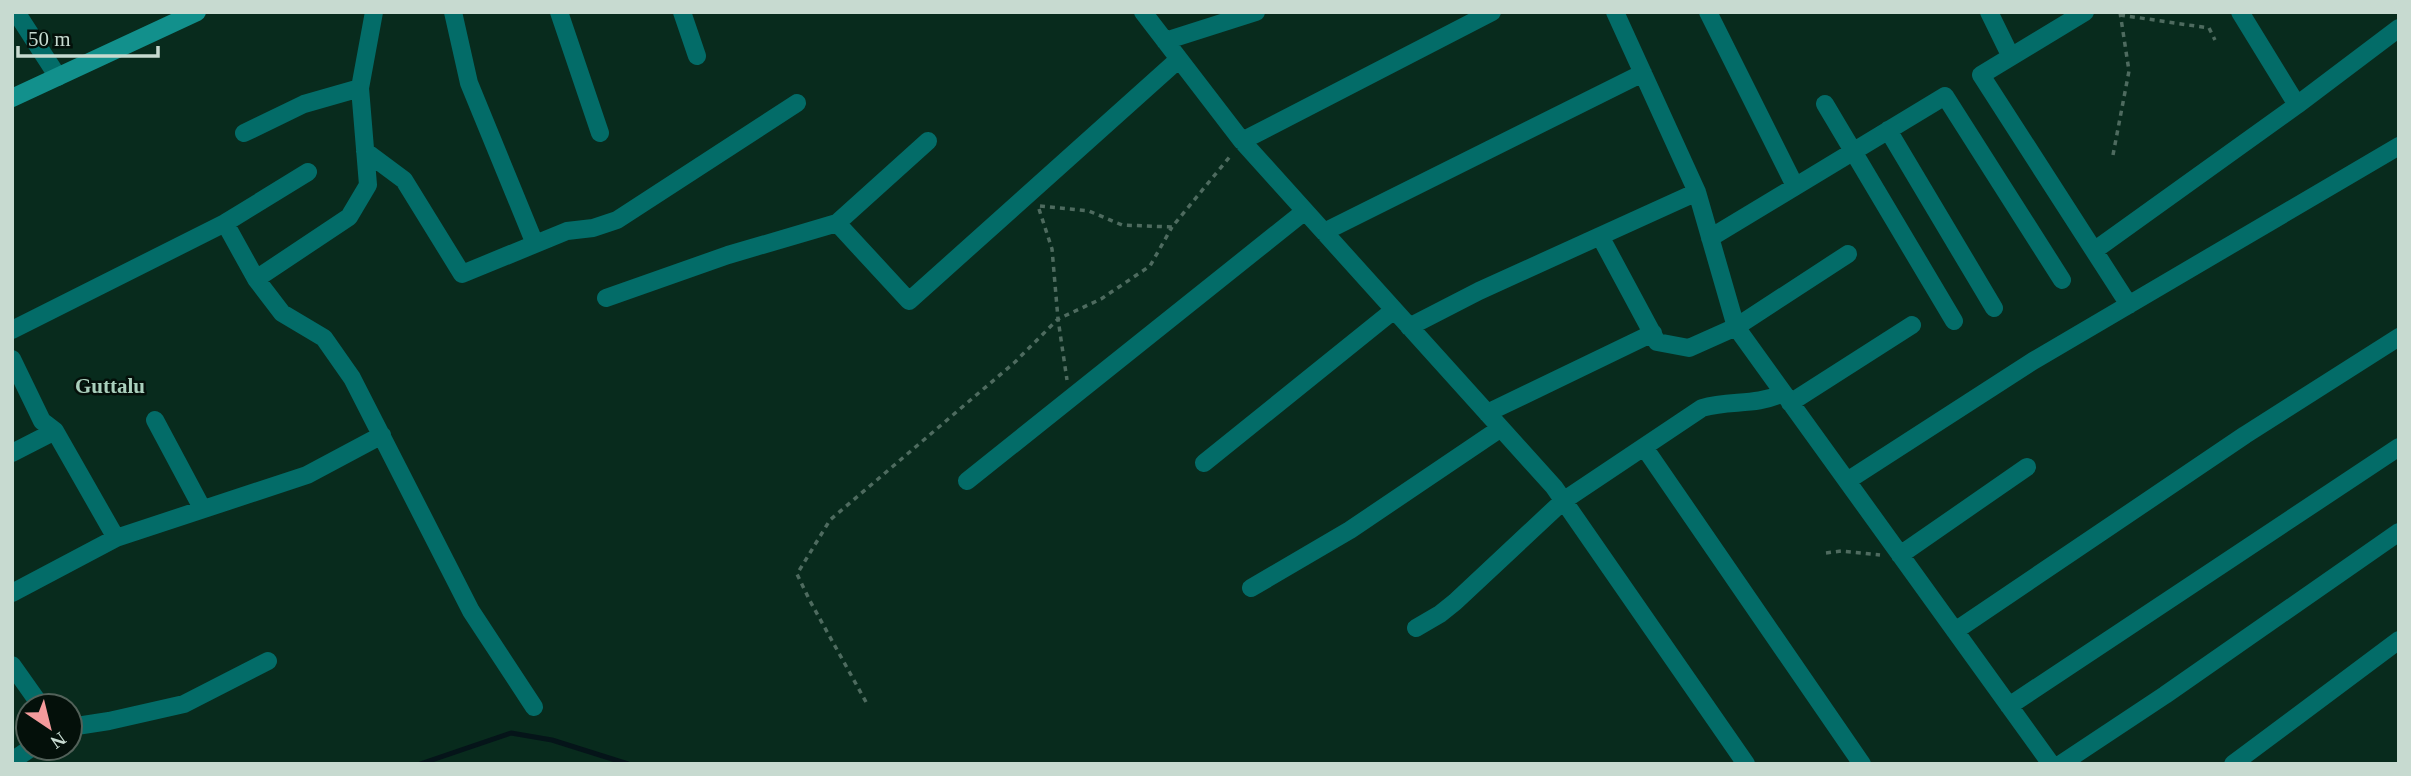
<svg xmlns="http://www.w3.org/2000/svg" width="2411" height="776" viewBox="0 0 2411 776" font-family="Georgia,serif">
	<rect width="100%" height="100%" fill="#082b1d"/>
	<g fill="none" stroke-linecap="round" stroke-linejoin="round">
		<path stroke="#051419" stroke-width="5" d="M 420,764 L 511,733 L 552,740 L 628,764"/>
		<path stroke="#4e6b5f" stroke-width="3.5" stroke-dasharray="5 5" stroke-linecap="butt" d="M 2120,15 L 2209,28 L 2215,40
			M 2113,155 L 2129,71 L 2120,12
			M 1040,206 L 1089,211 L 1122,225 L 1172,227 L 1232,154
			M 1039,209 L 1052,249 L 1058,319 L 1067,380
			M 1826,553 L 1841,551 L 1880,555
			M 866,702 L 810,601 L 797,574 L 830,520 L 1015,362 L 1058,319 L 1101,299 L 1150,266 L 1172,227"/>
		<path stroke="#036c68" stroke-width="18" d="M 16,12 L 58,77
			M 453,12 L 469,83 L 535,244
			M 559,12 L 600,133
			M 682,12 L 697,56
			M 1143,12 L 1242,141 L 1554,487 L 1746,764
			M 1615,12 L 1697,192 L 1736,327 L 2051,764
			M 1708,12 L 1795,186
			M 1989,12 L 2011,57
			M 2085,12 L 1981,75 L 2129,305
			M 2240,12 L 2297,105
			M 1165,41 L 1256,12
			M 1825,104 L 1954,321
			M 1888,130 L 1994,308
			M 244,133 L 304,104 L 360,88
			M 1242,141 L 1492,12
			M 365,151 L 404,180 L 462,274 L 567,231 L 593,228 L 617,220 L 797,103
			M 225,223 L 308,172
			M 837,223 L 909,301 L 1179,59
			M 1324,232 L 1643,73
			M 1600,236 L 1657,342 L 1689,348 L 1736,327 L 1848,254
			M 1710,238 L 1945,96 L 2062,280
			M 2095,250 L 2297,105 L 2399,28
			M 256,279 L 349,217 L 368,185 L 360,88 L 374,12
			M 606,298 L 728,255 L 837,223 L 928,141
			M 1409,327 L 1479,291 L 1697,192
			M 12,330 L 225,223 L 256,279 L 282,313 L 324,338 L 352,378 L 471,611 L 534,707
			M 12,359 L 42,421 L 55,431 L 116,538
			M 1790,403 L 1912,325
			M 1487,413 L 1653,333
			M 155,420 L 202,508
			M 1644,447 L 1862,764
			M 12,453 L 55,431
			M 1204,463 L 1394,310
			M 967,481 L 1305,211
			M 1847,481 L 2033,361 L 2399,146
			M 1900,555 L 2027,467
			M 1251,588 L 1350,530 L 1501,428
			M 12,593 L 116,538 L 307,475 L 382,435
			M 1416,628 L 1440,614 L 1455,602 L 1563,501 L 1702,408 C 1731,399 1754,407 1783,393
			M 1955,631 L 2245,435 L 2399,337
			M 12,665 L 41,706
			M 2009,706 L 2399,447
			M 70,727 L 109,721 L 184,704 L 268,661
			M 12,761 L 31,748
			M 2061,764 L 2165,695 L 2399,532
			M 2233,764 L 2399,640"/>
		<path stroke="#12908c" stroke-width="18" d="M 12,98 L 197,12"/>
	</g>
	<g text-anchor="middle" stroke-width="5" stroke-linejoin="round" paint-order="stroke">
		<g font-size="21" font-weight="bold" fill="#aacfbc" stroke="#04100a">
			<text x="110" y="393">Guttalu</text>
		</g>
	</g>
	<rect width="2411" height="776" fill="none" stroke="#c7dad0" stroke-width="28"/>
	<g transform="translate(49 727) rotate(145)"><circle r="33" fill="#04100a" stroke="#526159" stroke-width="2"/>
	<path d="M0-5L12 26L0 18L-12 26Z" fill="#f59b9c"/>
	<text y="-10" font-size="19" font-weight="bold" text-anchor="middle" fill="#c7dad0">N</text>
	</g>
	<path d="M18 46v10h140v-10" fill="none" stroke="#c7dad0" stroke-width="3.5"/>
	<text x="28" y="46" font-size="21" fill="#c7dad0" stroke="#04100a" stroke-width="5" paint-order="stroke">50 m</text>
</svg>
